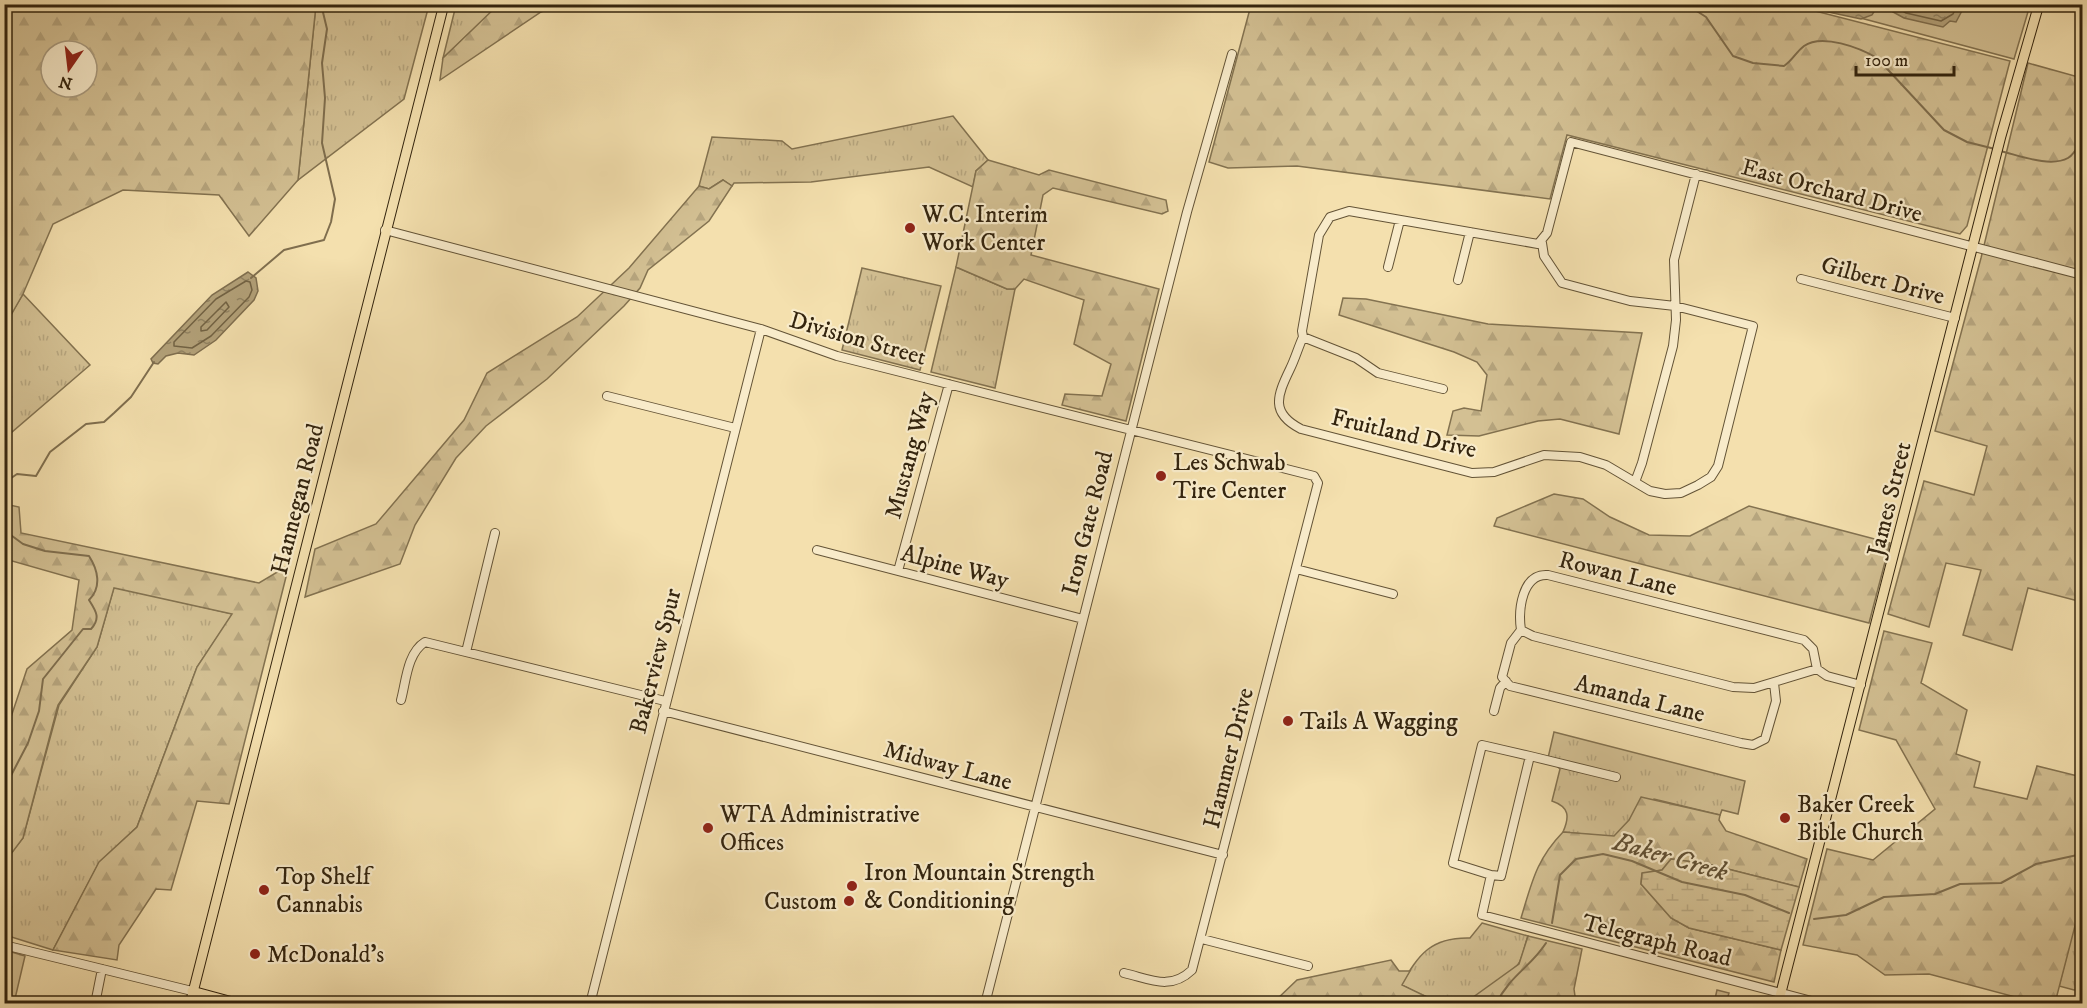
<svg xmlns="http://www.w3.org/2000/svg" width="2087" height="1008" viewBox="0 0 2087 1008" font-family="'IM FELL DW Pica',serif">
	<defs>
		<pattern id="grass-tufts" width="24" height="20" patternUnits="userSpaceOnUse" patternTransform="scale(1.5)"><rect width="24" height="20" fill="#d3c093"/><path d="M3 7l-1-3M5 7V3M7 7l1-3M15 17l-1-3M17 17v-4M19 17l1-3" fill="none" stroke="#b6a57e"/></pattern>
		<pattern id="forest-firs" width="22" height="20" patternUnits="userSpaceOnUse" patternTransform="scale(1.5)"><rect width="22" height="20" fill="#d3c093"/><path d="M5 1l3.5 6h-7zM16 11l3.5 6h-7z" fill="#b6a57e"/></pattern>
		<pattern id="wetland-marsh" width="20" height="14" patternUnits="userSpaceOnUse" patternTransform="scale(1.5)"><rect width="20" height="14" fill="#d3c093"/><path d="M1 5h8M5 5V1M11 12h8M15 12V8" fill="none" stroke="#b6a57e"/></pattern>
		<pattern id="water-ripples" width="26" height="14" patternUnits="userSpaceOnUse" patternTransform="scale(1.5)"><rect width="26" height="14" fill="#b2a078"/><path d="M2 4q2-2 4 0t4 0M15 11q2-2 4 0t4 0" fill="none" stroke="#918261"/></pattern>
	</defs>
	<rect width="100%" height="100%" fill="#f4e0ae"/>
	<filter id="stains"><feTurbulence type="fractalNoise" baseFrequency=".00333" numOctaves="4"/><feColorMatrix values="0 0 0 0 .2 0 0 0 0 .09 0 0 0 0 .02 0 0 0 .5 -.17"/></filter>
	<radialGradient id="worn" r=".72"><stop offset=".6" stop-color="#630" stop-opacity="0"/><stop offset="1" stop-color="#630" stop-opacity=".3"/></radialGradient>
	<path fill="url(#grass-tufts)" stroke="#837250" stroke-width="1.5" d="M 316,5 L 429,5 L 404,99 L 298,180 Z
		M 456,5 L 499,5 L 443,58 Z
		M 953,116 L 988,160 L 976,171 L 973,187 L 929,167 L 811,182 L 734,183 L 732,186 L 723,180 L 709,189 L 699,186 L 712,137 L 782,141 L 792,149 Z
		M 956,267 L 1007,289 L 1015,289 L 995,388 L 931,372 Z
		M 862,268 L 941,286 L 920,370 L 842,350 Z
		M 23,294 L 90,365 L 5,438 L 5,313 L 11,314 Z
		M 114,587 L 233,614 L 197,667 L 137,827 L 99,863 L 53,950 L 5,935 L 4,862 L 23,838 L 59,705 L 97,647 Z
		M 1554,732 L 1745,781 L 1738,814 L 1722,810 L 1720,815 L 1654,799 L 1614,837 L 1563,832 C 1570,816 1569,807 1552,801 L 1560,769 L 1548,758 Z
		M 2081,899 L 2082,988 L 2074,990 L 2059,986 Z
		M 1482,923 L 1528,936 C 1525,944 1523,956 1519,963 C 1513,972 1473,1002 1463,1003 C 1442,1007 1419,993 1401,985 C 1419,954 1431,937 1470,938 Z"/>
	<path fill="url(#forest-firs)" stroke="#837250" stroke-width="1.5" fill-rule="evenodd" d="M 5,4 L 316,5 L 298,180 L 249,236 L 219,195 L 123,190 L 53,224 L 23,294 L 11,315 L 5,313 ZM 51,51 L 87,51 L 87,87 L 51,87 Z
		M 499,4 L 558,5 L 541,12 L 440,80 L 443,58 Z
		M 1251,5 L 1792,5 L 2010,61 L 1967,226 L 1960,234 L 1567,135 L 1550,199 L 1297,166 L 1228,168 L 1209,162 Z
		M 2028,63 L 2082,78 L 2082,602 L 2028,588 L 2012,650 L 1963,635 L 1981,570 L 1946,563 L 1929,627 L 1888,614 L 1924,481 L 1974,495 L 1987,446 L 1935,431 L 1981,258 Z
		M 988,160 L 1039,175 L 1049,170 L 1166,200 L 1168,211 L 1162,214 L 1053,188 L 1043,195 L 1031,255 L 1159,289 L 1126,421 L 1062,405 L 1065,394 L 1102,396 L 1111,364 L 1074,344 L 1084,300 L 1024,279 L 1015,289 L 1007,289 L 956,267 L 976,171 Z
		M 723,180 L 732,186 L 709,221 L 648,270 L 640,288 L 624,306 L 547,379 L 486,426 L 456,458 L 415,525 L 400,564 L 305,597 L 315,549 L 376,524 L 464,420 L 487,373 L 577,317 L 629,268 L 699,186 L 709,189 Z
		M 1343,298 L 1366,299 L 1488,324 L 1642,333 L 1619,434 L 1560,419 L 1538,421 L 1479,436 L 1447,435 L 1453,411 L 1464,408 L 1481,411 L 1487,375 L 1477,362 L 1454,352 L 1339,315 Z
		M 1554,494 L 1583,499 L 1610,517 L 1649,535 L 1690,536 L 1749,506 L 1890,543 L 1869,623 L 1494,526 L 1497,518 Z
		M 5,504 L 19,507 L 21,533 L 259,583 L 289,565 L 229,804 L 197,801 L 171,890 L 156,889 L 119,945 L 117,960 L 53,950 L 99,862 L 137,827 L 197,667 L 232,614 L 114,588 L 97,647 L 58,705 L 23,838 L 5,862 L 5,735 L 27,669 L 72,630 L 79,580 L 5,559 Z
		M 1884,631 L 1932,643 L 1921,683 L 1967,710 L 1956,754 L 1980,762 L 1974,787 L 2027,799 L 2037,766 L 2082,777 L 2082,899 L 2055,1003 L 2038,1003 L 1929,974 L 1885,975 L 1857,955 L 1803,945 L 1827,849 L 1873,860 L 1935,809 L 1896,740 L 1859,730 Z
		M 1641,797 L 1720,815 L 1719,820 L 1726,831 L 1807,859 L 1799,887 L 1708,864 L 1671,859 L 1662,870 L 1642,874 L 1641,884 L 1671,918 L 1689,928 L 1781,950 L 1774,982 L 1521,918 C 1532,882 1536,860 1563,832 L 1614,836 L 1629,820 Z
		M 1528,936 L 1582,949 L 1574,989 L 1576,1003 L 1465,1003 L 1519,964 Z
		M 5,950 L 25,956 L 14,1003 L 5,1003 Z
		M 1391,960 L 1399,971 L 1410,971 L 1402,985 L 1429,998 L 1459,1003 L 1273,1003 L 1297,980 Z"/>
	<path fill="url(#wetland-marsh)" stroke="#837250" stroke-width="1.5" d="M 1671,859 L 1708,864 L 1799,887 L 1781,950 L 1689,928 L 1671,918 L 1641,884 L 1642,873 L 1662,870 Z"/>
	<path fill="#d3c093" stroke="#837250" stroke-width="1.5" d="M 1812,5 L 2030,5 L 2014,59 Z
		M 1717,990 L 1729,993 L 1726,1003 L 1714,1003 Z"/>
	<path fill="url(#water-ripples)" stroke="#7f6e4e" stroke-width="1.5" d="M 1795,5 L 1965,4 L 1965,5 L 1956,22 L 1950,21 L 1943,27 L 1904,18 L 1884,7 L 1877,7 L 1872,15 L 1861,19 Z
		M 248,272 L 256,278 L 258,291 L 254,300 L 216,340 L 194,355 L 178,353 L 166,356 L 158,364 L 153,363 L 151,359 L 212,295 Z"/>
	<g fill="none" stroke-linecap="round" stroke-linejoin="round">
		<path stroke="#726243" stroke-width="1.5" d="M 1891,4 L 1906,13 L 1941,21 L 1953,14 L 1958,4
			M 246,281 L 250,282 L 252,290 L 249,297 L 211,336 L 192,348 L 174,346 L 174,342 L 216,299 Z
			M 226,302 L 229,307 L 207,330 L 201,331 L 201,327 Z"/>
		<path stroke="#7f6e4e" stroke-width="2" d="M 1595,4 L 1624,10 L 1640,4
			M 1678,4 L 1692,8 L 1706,17 L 1733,56 L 1753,63 L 1784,66 C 1792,61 1796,52 1804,46 C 1822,33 1860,48 1877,58 L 1944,130 L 1967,142 L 1995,149
			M 2000,151 C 2018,155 2050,168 2068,158 C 2075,154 2078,146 2082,139
			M 251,278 L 284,250 L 324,240 L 331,222 L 335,199 L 322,143 L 325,98 L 322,63 L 327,29 L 321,4
			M 4,483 L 17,474 L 36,476 L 50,452 L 86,424 L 104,422 L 114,413 L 131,397 L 154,362
			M 4,530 L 23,544 L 45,551 L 89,556 C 98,570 102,587 89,600 C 96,611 101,618 91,629 L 83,629 L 43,679 L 39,711 L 28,743 L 4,789
			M 1814,919 L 1846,915 L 1884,897 L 1935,894 L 1960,884 L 2001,883 L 2036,864 L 2082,854
			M 1552,923 L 1560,875 L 1576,859 L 1603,854 L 1632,861 L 1682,882 L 1745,895 L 1789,913
			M 1331,1004 C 1364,994 1406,995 1439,1004
			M 1496,1004 C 1511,974 1530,968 1546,943"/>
		<g stroke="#635336" stroke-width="10">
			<path id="minor" d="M 385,230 L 761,329 L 837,356 L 1314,476 L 1318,483 L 1192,970 C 1170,991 1150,979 1124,973
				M 1542,243 L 1544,256 L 1562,283 L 1630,301 L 1675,306 L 1753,326 L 1718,466 L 1711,477 L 1698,485 L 1681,493 L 1665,494 L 1650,491 L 1606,465 L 1580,457 L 1544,455 L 1494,472 L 1472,473 L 1301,429 C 1270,413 1277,396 1290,369 C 1295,359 1298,348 1303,337 L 1302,331 L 1319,235 L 1330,217 L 1349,211 L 1538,244 L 1547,233 L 1571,142 L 2082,275
				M 1388,267 L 1400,220
				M 1801,279 L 1955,318
				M 1458,280 L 1470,232
				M 1303,337 L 1356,358 L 1378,373 L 1443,389
				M 607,396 L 735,428
				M 1635,482 L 1642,463 L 1673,346 L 1676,320 L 1674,260 L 1696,174
				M 817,550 L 1083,619
				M 1296,569 L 1393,594
				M 898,571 L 949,384
				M 1521,630 C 1518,610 1522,573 1548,575 L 1804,640 L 1813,649 L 1817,669 L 1827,676 L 1861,685
				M 1521,630 L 1511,643 L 1502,677 L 1510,686 L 1741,743 L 1753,745 L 1765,739 L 1776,701 L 1774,683
				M 1521,630 L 1533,636 L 1733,687 L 1754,688 L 1817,669
				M 466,652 L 495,533
				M 401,700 C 406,682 407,653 425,642 L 665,701
				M 663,711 L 1223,855
				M 1494,711 L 1500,688 L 1506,681
				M 1530,756 L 1616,777
				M 1491,875 L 1453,863 L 1482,745 L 1530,756 L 1501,876 L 1491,875 L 1482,915 L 1823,1004
				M 1202,939 L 1308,966
				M 4,945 L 192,991
				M 95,1004 L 102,969
				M 590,1004 L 761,329
				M 985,1004 L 1187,212 L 1232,54"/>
		</g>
		<g stroke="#33240e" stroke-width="11">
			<path id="major" d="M 192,991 L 240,1004
				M 190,1004 L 444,4
				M 1778,1004 L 2001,136 L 2039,4"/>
		</g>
		<use href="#minor" stroke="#f8ebca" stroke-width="8"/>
		<use href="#major" stroke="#f4e0ae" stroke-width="9"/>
	</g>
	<g fill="#8f2418" stroke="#f8ebca" stroke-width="2">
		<circle cx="910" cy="228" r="6"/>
		<circle cx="1161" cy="476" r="6"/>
		<circle cx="1288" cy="721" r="6"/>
		<circle cx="1785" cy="818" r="6"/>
		<circle cx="708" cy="828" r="6"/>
		<circle cx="852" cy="886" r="6"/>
		<circle cx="264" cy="890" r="6"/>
		<circle cx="849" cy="901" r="6"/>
		<circle cx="255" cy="954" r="6"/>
	</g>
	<g text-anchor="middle" stroke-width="4.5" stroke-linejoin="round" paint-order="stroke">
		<g font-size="24" fill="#33240e" stroke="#f8ebca">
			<text transform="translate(1832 190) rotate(15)" y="8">East Orchard Drive</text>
			<text transform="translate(1883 280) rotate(15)" y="8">Gilbert Drive</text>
			<text transform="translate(858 338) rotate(16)" y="8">Division Street</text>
			<text transform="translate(1404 433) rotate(13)" y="8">Fruitland Drive</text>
			<text transform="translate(909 455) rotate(-75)" y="8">Mustang Way</text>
			<text transform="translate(297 499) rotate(-76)" y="8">Hannegan Road</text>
			<text transform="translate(1889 499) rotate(-76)" y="8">James Street</text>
			<text transform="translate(1087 523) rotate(-76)" y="8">Iron Gate Road</text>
			<text transform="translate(955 566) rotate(15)" y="8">Alpine Way</text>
			<text transform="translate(1618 573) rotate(14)" y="8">Rowan Lane</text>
			<text transform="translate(655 661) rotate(-76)" y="8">Bakerview Spur</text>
			<text transform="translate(1640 698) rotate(14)" y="8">Amanda Lane</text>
			<text transform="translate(1228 758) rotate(-76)" y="8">Hammer Drive</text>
			<text transform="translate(948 765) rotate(15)" y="8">Midway Lane</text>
			<text transform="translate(1657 940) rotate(14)" y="8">Telegraph Road</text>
		</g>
		<g font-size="24" fill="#33240e" stroke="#f8ebca" text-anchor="start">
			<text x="922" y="222">W.C. Interim<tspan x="922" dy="28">Work Center</tspan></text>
			<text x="1173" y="470">Les Schwab<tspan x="1173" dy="28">Tire Center</tspan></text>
			<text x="1300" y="729">Tails A Wagging</text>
			<text x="1797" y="812">Baker Creek<tspan x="1797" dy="28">Bible Church</tspan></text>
			<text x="720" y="822">WTA Administrative<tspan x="720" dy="28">Offices</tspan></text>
			<text x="864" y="880">Iron Mountain Strength<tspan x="864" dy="28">&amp; Conditioning</tspan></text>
			<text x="276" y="884">Top Shelf<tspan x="276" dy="28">Cannabis</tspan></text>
			<text x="837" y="909" text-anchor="end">Custom</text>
			<text x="267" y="962">McDonald's</text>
		</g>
		<g font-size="26" font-style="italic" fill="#5f4f33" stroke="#f8ebca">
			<text transform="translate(1671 856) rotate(16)" y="9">Baker Creek</text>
		</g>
	</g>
	<rect width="2087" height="1008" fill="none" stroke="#f4e0ae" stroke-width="24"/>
	<rect x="6" y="6" width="2075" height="996" fill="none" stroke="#33240e" stroke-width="3"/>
	<rect x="12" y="12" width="2063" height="984" fill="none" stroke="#33240e" stroke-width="1.5"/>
	<g transform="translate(69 69) rotate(194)"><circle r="28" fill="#f8ebca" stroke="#a99b7f" stroke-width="1.5"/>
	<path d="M0-4.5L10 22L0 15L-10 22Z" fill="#8f2418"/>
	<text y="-9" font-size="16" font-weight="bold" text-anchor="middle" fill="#33240e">N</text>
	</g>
	<path d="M1856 66v9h98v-9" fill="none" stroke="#33240e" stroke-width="3"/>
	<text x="1865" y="66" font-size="18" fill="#33240e" stroke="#f8ebca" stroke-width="4.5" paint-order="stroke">100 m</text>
	<rect width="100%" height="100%" filter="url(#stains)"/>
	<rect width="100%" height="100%" fill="url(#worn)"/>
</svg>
